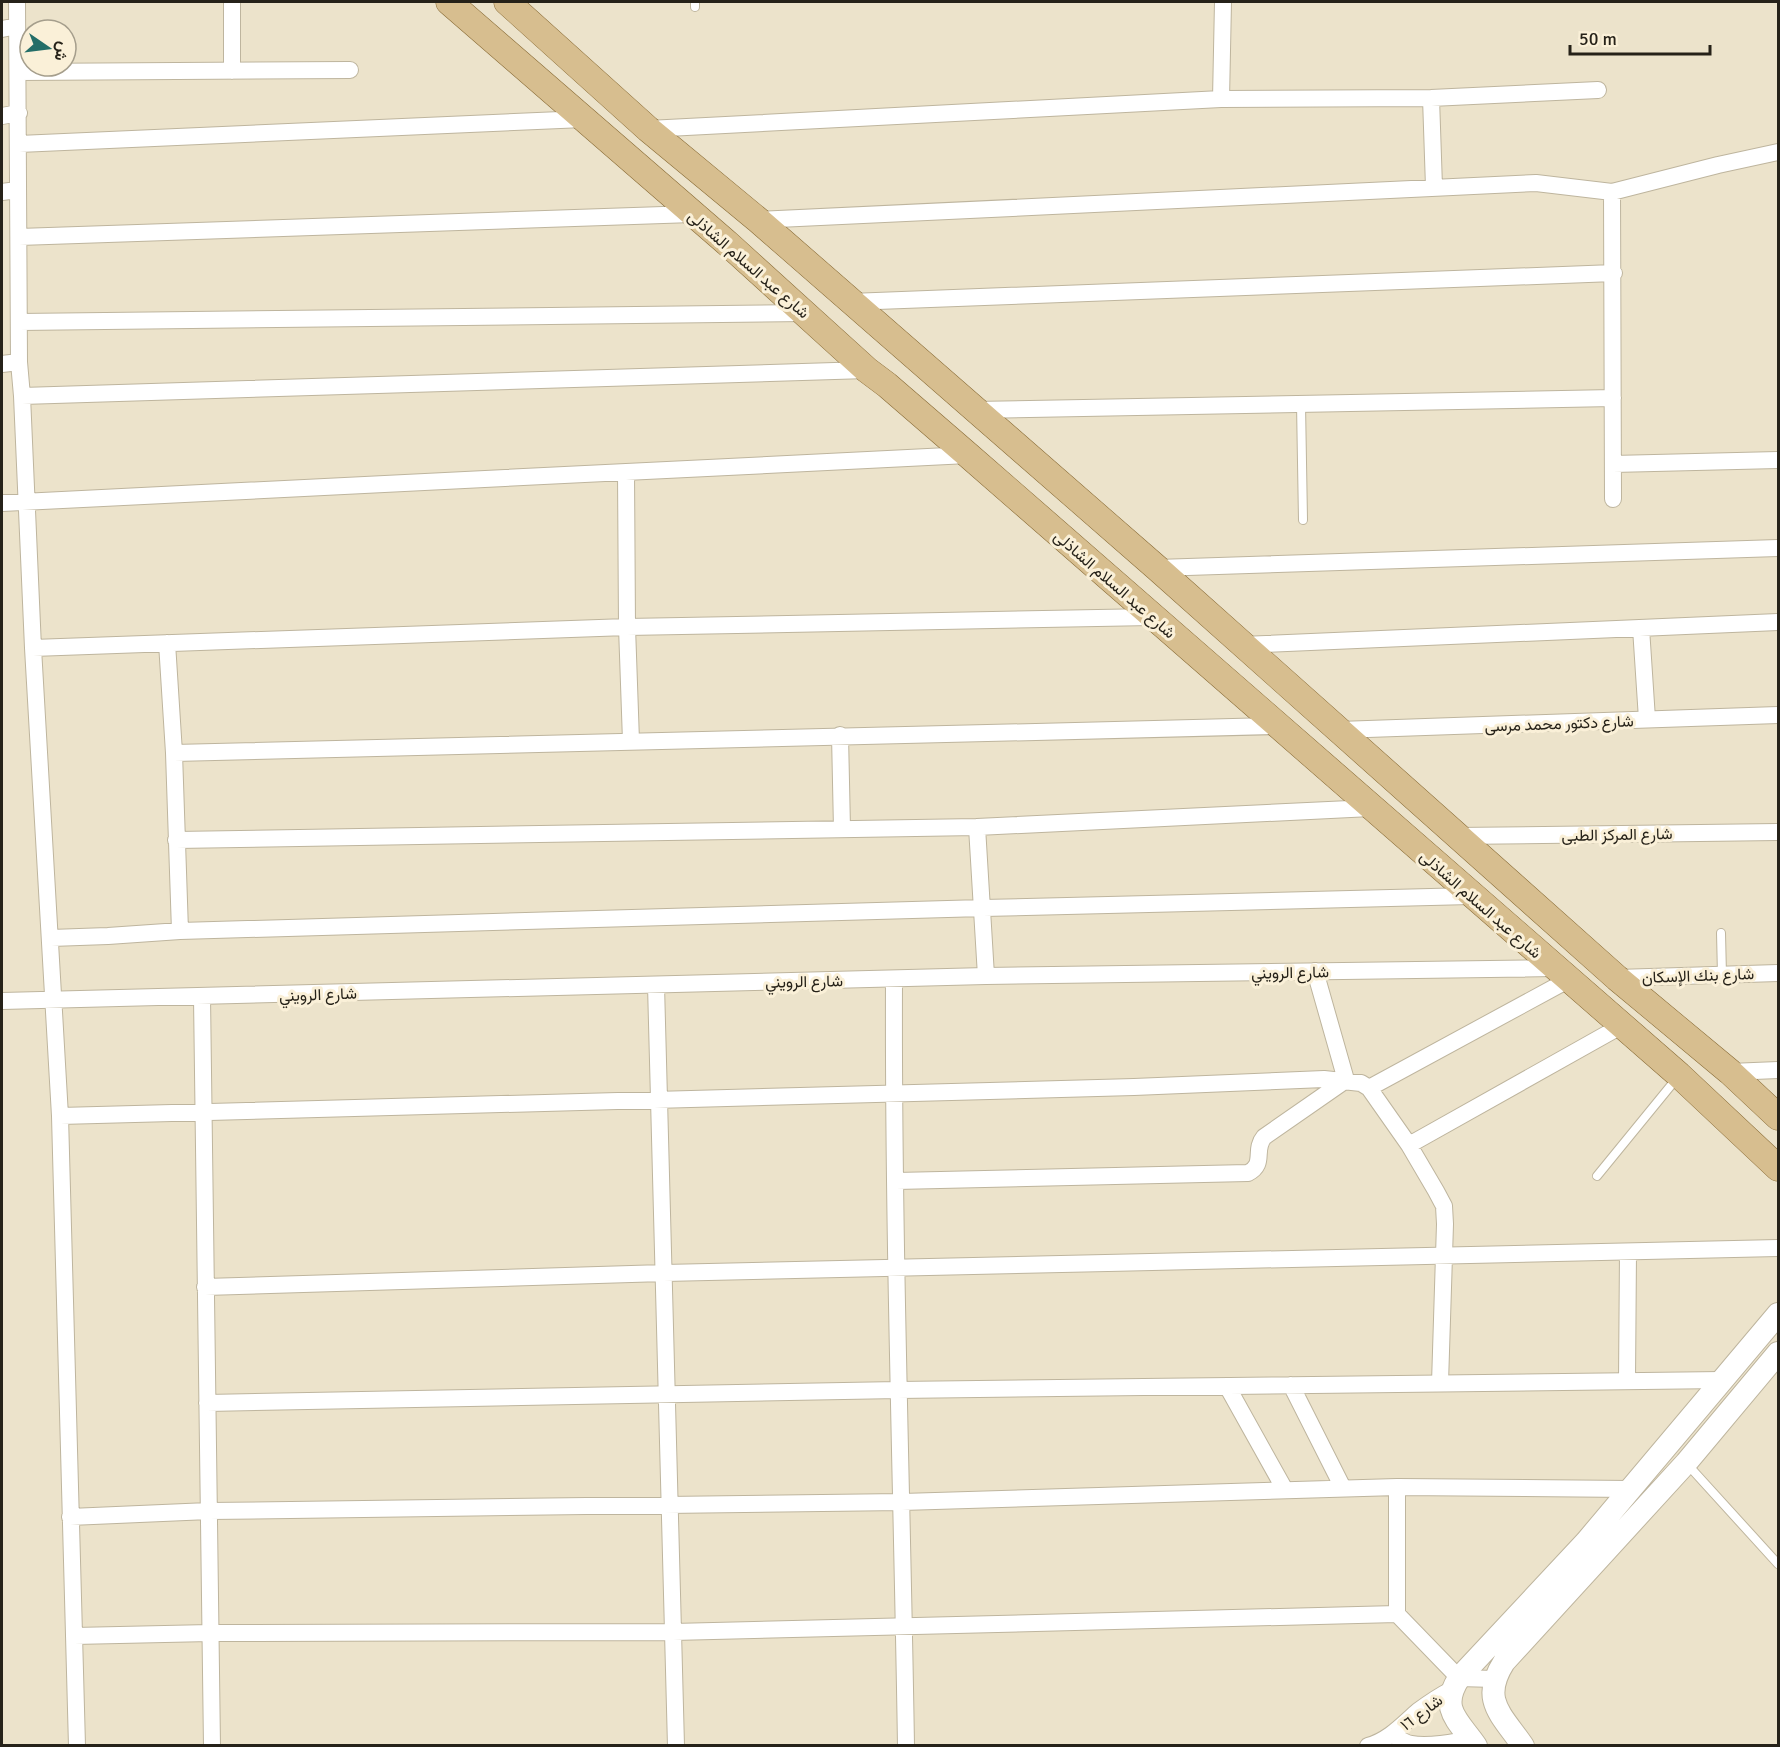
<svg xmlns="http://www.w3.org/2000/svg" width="1780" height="1747" viewBox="0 0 1780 1747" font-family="Signika,Vazirmatn,sans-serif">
	<rect width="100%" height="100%" fill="#ece3cb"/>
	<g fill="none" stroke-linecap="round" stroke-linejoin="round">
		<g stroke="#beb59e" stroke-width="10">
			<path id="lane" d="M 695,7 L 695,2
				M 1301,404 L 1303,520
				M 1721,933 L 1722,975
				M 1597,1176 L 1677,1078
				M 1688,1465 L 1778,1564"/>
		</g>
		<g stroke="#beb59e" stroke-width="18">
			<path id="street" d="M 17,2 L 19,362 L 22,396 L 33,648 L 60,1116 L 77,1746
				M 232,2 L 232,71
				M 2,29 L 17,26
				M 18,72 L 350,70
				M 1431,98 L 1434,187
				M 1221,99 L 1223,2
				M 2,116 L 19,113
				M 648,129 L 1221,99 L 1431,98 L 1598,90
				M 19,144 L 584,119
				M 2,192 L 17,190
				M 1612,192 L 1613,499
				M 758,220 L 1536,183 L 1612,192 L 1718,165 L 1778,152
				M 19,237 L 693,214
				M 850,302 L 1614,273
				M 19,322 L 805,313
				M 2,364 L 19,362
				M 22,396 L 867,370
				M 974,410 L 1613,398
				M 1613,464 L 1778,460
				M 626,472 L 627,627 L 631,741
				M 2,503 L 968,455
				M 1157,568 L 1778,548
				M 1641,628 L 1647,719
				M 167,643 L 174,753 L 180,931
				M 1242,645 L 1778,622
				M 33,648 L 627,627 L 1152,617
				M 1339,730 L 1778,715
				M 840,735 L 842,829
				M 174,753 L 1277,726
				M 977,827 L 986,976
				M 1456,836 L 1778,832
				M 176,840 L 977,827 L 1371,808
				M 51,938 L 108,936 L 180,931 L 983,908 L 1471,896
				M 1617,978 L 1778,973
				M 894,979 C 893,1235 902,1490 906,1746
				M 656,985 L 676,1746
				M 202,997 L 212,1746
				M 2,1001 L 986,976 L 1554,968
				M 1730,1072 L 1778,1070
				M 1369,1088 L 1568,980
				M 60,1116 L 1134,1087 L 1324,1079 L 1361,1083 L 1369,1088 L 1409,1145 L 1436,1191 L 1444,1206 L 1445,1224 L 1440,1383
				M 1409,1145 L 1621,1026
				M 896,1181 L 1248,1173 C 1266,1164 1253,1150 1264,1137 L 1346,1080 L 1315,971
				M 205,1287 L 664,1273 L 1778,1248
				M 1627,1381 L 1628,1252
				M 1291,1385 L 1343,1488
				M 1227,1386 L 1285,1490
				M 207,1403 L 898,1390 L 1722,1380
				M 1397,1487 L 1397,1614 L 1459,1678 L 1494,1679
				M 70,1517 L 209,1511 L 902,1502 L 1397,1487 L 1631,1489
				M 74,1636 L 210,1633 L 673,1632 L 1397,1614
				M 1393,1735 C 1398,1738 1405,1743 1411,1744 C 1427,1747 1455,1743 1470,1738
				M 1368,1746 C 1389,1740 1402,1725 1418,1711 C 1429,1703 1439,1696 1451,1690"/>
		</g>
		<g stroke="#beb59e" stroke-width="24">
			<path id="secondary" d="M 1476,1746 C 1458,1720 1439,1709 1459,1678 L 1586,1542 L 1778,1314
				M 1523,1746 C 1501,1714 1480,1700 1504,1662 L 1686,1463 L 1778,1353"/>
		</g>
		<g stroke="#886b36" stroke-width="27">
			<path id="primary" d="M 449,2 L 727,243 L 867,370 L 887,385 L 968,455 L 1679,1075 L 1778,1168
				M 507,2 L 648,129 L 758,220 L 1157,568 L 1617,978 L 1730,1072 L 1778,1117"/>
		</g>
		<use href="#lane" stroke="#fff" stroke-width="8"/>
		<use href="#street" stroke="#fff" stroke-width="16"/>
		<use href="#secondary" stroke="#fff" stroke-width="22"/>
		<use href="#primary" stroke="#d7be8f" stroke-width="26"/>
	</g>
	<g text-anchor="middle" stroke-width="6" stroke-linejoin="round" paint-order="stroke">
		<g font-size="16" fill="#262219" stroke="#faf0d8">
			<text transform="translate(749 264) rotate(41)" y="6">شارع عبد السلام الشاذلى</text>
			<text transform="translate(1115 584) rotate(41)" y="6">شارع عبد السلام الشاذلى</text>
			<text transform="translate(1559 723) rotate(-2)" y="6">شارع دكتور محمد مرسى</text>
			<text transform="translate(1617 834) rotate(-1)" y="6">شارع المركز الطبى</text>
			<text transform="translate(1481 904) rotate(41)" y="6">شارع عبد السلام الشاذلى</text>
			<text transform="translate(1290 972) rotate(-1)" y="6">شارع الرويني</text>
			<text transform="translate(1698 975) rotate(-2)" y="6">شارع بنك الإسكان</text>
			<text transform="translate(804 981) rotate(-1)" y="6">شارع الرويني</text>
			<text transform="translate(318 994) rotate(-2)" y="6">شارع الرويني</text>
			<text transform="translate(1421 1712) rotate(-37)" y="6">شارع ١٦</text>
		</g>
	</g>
	<rect width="1780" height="1747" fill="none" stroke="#262219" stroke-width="6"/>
	<g transform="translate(48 48) rotate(104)"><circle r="28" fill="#faf0d8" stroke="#a59e8c" stroke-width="1.5"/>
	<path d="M0-4.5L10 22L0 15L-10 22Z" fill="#246e68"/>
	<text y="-9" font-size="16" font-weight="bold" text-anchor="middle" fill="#262219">ش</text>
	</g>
	<path d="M1570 45v9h140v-9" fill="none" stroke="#262219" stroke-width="3"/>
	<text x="1579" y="45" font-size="18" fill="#262219" stroke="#faf0d8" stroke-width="4.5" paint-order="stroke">50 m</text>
</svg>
